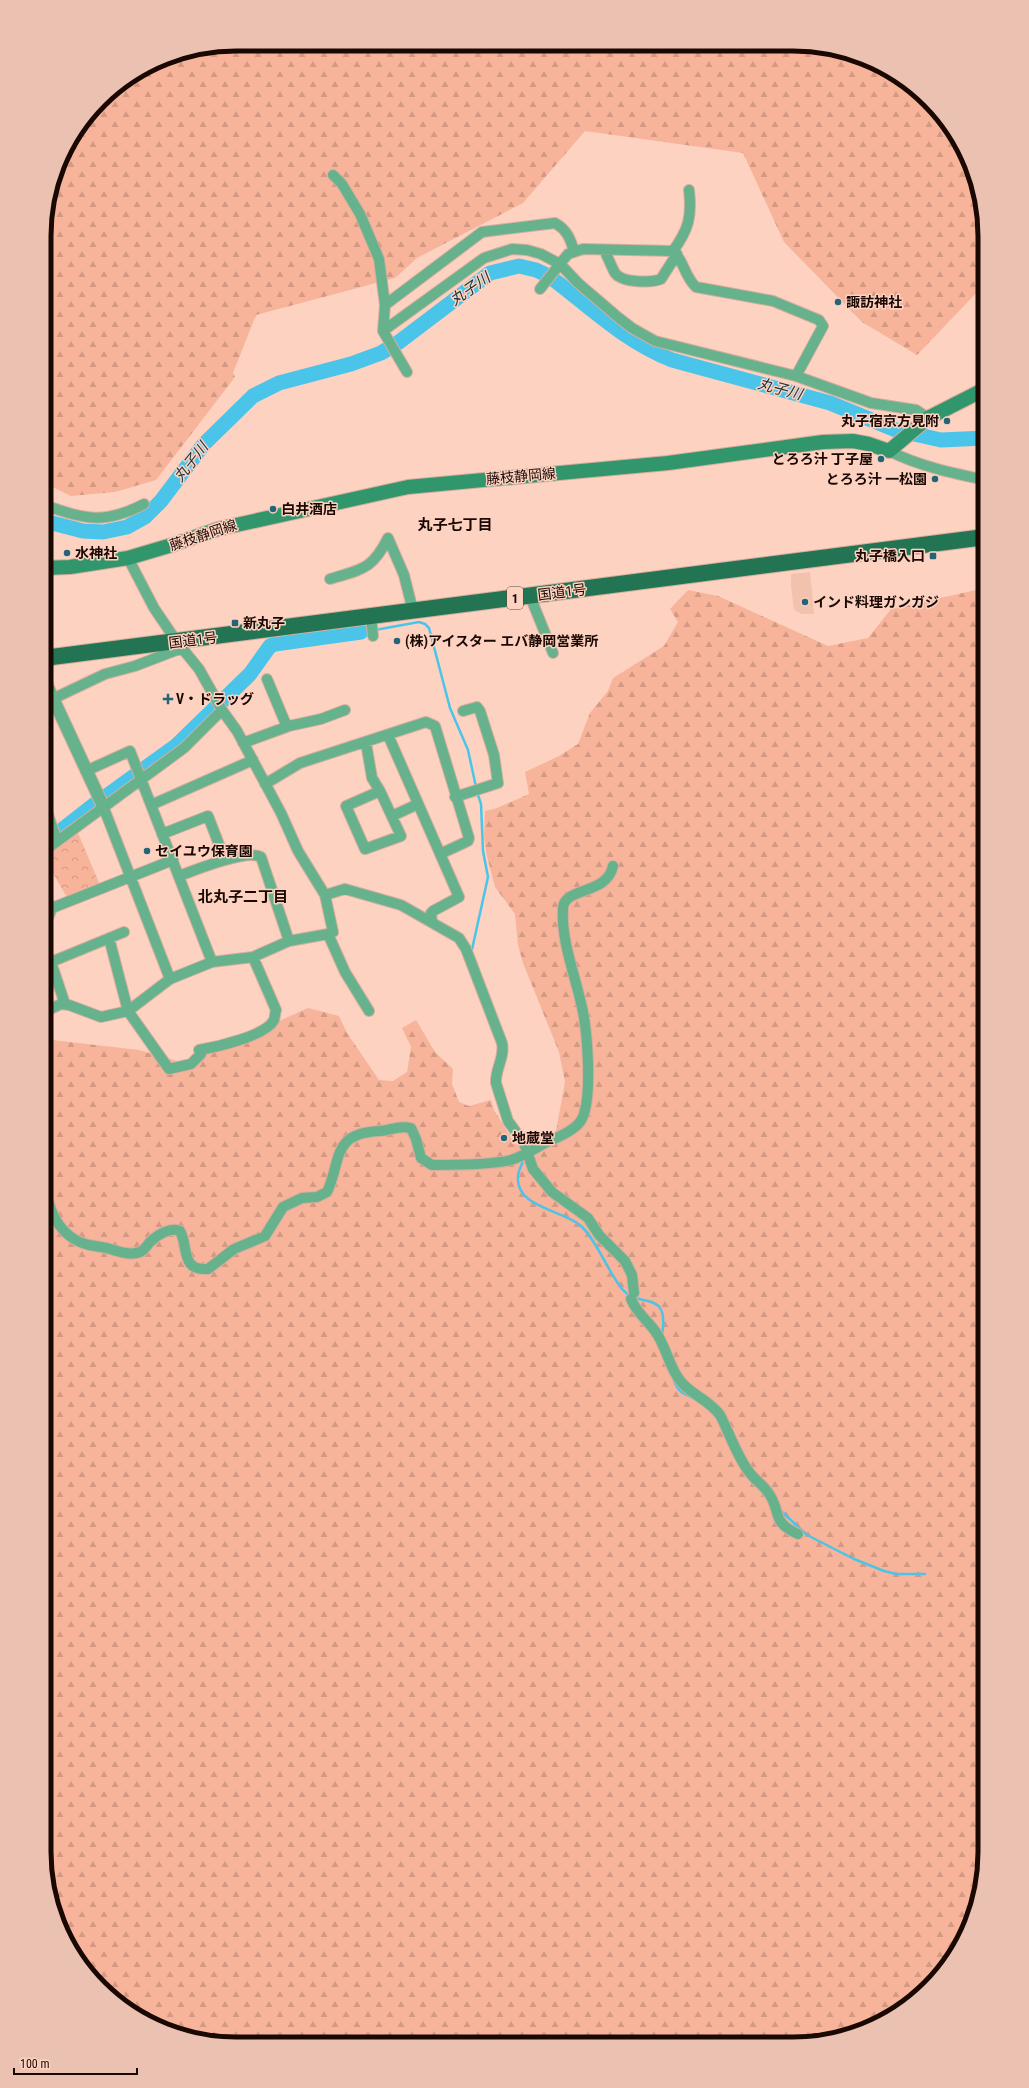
<svg xmlns="http://www.w3.org/2000/svg" width="1029" height="2088" viewBox="0 0 1029 2088" font-family="'Roboto Condensed','Noto Sans JP',sans-serif">
	<defs>
		<pattern id="forest-firs" width="22" height="20" patternUnits="userSpaceOnUse"><rect width="22" height="20" fill="#f7b49a"/><path d="M5 1l3.5 6h-7zM16 11l3.5 6h-7z" fill="#d39983"/></pattern>
		<pattern id="park-crowns" width="20" height="18" patternUnits="userSpaceOnUse"><rect width="20" height="18" fill="#f7b49a"/><path d="M2 6a3 3 0 1 1 6 0M12 15a3 3 0 1 1 6 0" fill="none" stroke="#d39983"/></pattern>
	</defs>
	<rect width="100%" height="100%" fill="#fdd2c1"/>
	<path fill="#f3c2af" d="M 810,572 L 812,591 L 814,614 L 802,614 L 794,610 L 791,586 L 791,574 Z"/>
	<path fill="url(#forest-firs)" d="M 236,44 L 830,48 L 878,64 L 920,92 L 953,130 L 975,175 L 985,236 L 985,284 L 917,355 L 862,322 L 784,242 L 743,153 L 585,131 L 523,203 L 417,258 L 395,278 L 256,315 L 233,373 L 235,377 L 156,480 L 115,492 L 71,496 L 44,483 L 44,224 L 64,151 L 109,92 L 163,59 Z
		M 985,588 L 985,1864 L 975,1914 L 945,1969 L 900,2011 L 854,2034 L 793,2044 L 211,2042 L 163,2029 L 110,1996 L 76,1958 L 54,1913 L 44,1852 L 44,1039 L 139,1050 L 195,1066 L 208,1053 L 308,1008 L 339,1016 L 347,1033 L 379,1080 L 393,1081 L 407,1072 L 411,1047 L 402,1028 L 416,1020 L 435,1052 L 453,1069 L 452,1084 L 459,1102 L 469,1106 L 491,1100 L 494,1110 L 515,1144 C 532,1147 541,1140 556,1131 L 565,1082 L 559,1052 L 523,963 L 518,945 L 515,914 L 495,887 L 486,852 L 484,836 L 485,811 L 497,808 L 529,794 L 525,772 L 559,756 L 578,744 L 590,713 L 608,691 L 613,678 L 664,646 L 678,622 L 670,609 L 688,590 L 718,596 L 828,646 L 868,638 L 891,609 Z"/>
	<path fill="url(#park-crowns)" d="M 78,833 L 100,885 L 68,899 L 44,858 Z"/>
	<g fill="none" stroke-linecap="round" stroke-linejoin="round">
		<path stroke="#4bc4e9" stroke-width="2.5" d="M 375,630 L 419,622 L 425,624 L 429,628 L 450,708 L 468,750 L 476,787
			M 361,632 L 370,631
			M 471,954 L 488,877 L 483,851 L 481,804 L 477,792
			M 506,1126 L 518,1143
			M 524,1159 C 522,1164 518,1171 518,1176 C 515,1208 564,1210 581,1226 C 598,1242 607,1271 623,1290 C 639,1309 670,1288 662,1335
			M 673,1378 C 677,1390 682,1394 694,1398
			M 780,1510 L 807,1535 L 854,1559 L 884,1571 L 896,1574 L 925,1574"/>
		<path stroke="#4bc4e9" stroke-width="15" d="M 44,521 L 83,531 L 103,532 L 127,527 L 145,517 L 161,501 L 204,444 L 253,396 L 279,383 L 351,364 L 381,353 L 399,342 L 490,273 L 519,266 L 536,270 L 549,276 C 589,306 625,342 672,360 L 830,403 L 896,430 L 941,440 L 985,438
			M 105,797 L 177,745 L 250,674 L 270,646 L 275,644 L 361,632
			M 44,844 L 95,804"/>
		<g stroke="#d4ae9f" stroke-width="12">
			<path id="minor" d="M 333,175 L 342,184 L 360,214 L 379,259 L 385,305 L 383,331 L 407,372
				M 604,250 C 608,257 611,266 615,273 C 622,283 651,283 661,279 L 677,254
				M 673,251 C 689,229 692,216 689,190
				M 540,289 L 568,254 L 583,249 L 673,251 C 684,260 684,276 696,287 L 773,301 L 819,320 L 823,326 L 796,376
				M 385,305 L 482,232 L 555,223 C 567,230 570,238 574,251
				M 383,331 L 484,258 L 512,249 L 527,250 L 541,254 L 560,264 L 578,283 L 619,318 L 632,328 L 655,341 L 796,376 L 871,403 L 916,410 L 928,418
				M 889,451 C 919,466 952,473 985,480
				M 44,505 C 85,519 104,525 144,504
				M 330,579 C 362,569 372,570 388,538 L 404,575 L 413,611
				M 530,596 L 553,653
				M 371,617 L 373,636
				M 267,679 L 287,727
				M 44,703 L 105,674 L 135,666 L 182,648
				M 388,735 L 459,897 L 433,911 L 431,913 L 432,922
				M 243,743 L 289,726 L 321,719 L 345,710
				M 366,743 L 372,778 L 380,791
				M 86,771 L 130,751 L 212,962
				M 265,784 L 300,763 L 426,722 L 435,726 L 469,838 L 468,841 L 440,854
				M 380,791 L 401,836 L 365,849 L 346,806 Z
				M 455,797 L 498,783 L 494,755 L 480,711 L 477,707 L 463,711
				M 44,803 L 57,841
				M 151,805 L 253,760
				M 103,806 L 170,979
				M 392,816 L 418,804
				M 162,834 L 208,816 L 225,860
				M 44,851 L 184,748 L 222,710
				M 179,876 C 195,870 247,849 261,857 L 289,941
				M 325,895 L 345,889 L 401,905 L 459,938 L 466,949 L 502,1043 C 505,1058 495,1069 496,1083 L 508,1121 L 524,1143 L 533,1169 L 552,1192 L 588,1218 L 599,1235 L 625,1261 L 632,1275 L 634,1293
				M 44,897 L 52,908
				M 44,928 L 52,908 L 173,860
				M 328,934 L 345,972 L 369,1011
				M 109,938 L 128,1011 L 169,1069 L 191,1064 L 201,1054 L 199,1050 C 216,1047 266,1036 274,1020 C 275,1017 275,1013 276,1010 L 253,957
				M 44,950 L 51,962 L 65,1004
				M 51,962 L 124,932
				M 44,1012 L 61,1004 L 69,1005 L 101,1017 L 128,1011 L 170,979 L 212,962 L 253,957 L 289,941 L 328,934 L 333,932 L 325,895 L 298,851 L 281,813 L 237,731 L 222,710 L 199,669 L 177,642 L 154,608 L 128,558
				M 44,1179 C 47,1207 58,1238 89,1245 C 95,1246 101,1247 107,1248 C 117,1251 130,1256 140,1252 C 145,1250 147,1245 150,1242 C 158,1234 171,1227 180,1231 C 189,1247 180,1271 208,1269 L 234,1249 L 265,1236 L 283,1207 L 302,1198 L 317,1197 L 327,1192 C 342,1160 331,1133 380,1131 C 391,1130 399,1125 411,1128 L 416,1139 L 421,1158 L 432,1165 C 453,1165 491,1165 511,1160 C 524,1156 537,1147 549,1141 C 559,1137 573,1131 580,1122 C 594,1103 587,1026 581,1003 C 574,972 561,940 563,908 C 564,887 607,895 613,866
				M 631,1299 C 636,1312 647,1320 655,1331 C 667,1347 669,1369 682,1383 C 694,1396 710,1401 720,1415 C 729,1432 738,1459 750,1473 C 755,1480 762,1484 767,1491 C 783,1511 769,1521 798,1534"/>
		</g>
		<g stroke="#d4ae9f" stroke-width="14">
			<path id="tertiary" d="M 44,679 L 103,806"/>
		</g>
		<g stroke="#d4ae9f" stroke-width="16">
			<path id="secondary" d="M 44,568 L 70,567 L 128,558 L 172,545 L 218,529 L 408,487 L 668,463 L 823,442 L 853,441 L 869,444 L 889,451 L 928,418 L 985,389"/>
		</g>
		<g stroke="#d4ae9f" stroke-width="18">
			<path id="trunk" d="M 44,658 L 985,537"/>
		</g>
		<use href="#minor" stroke="#66b28d" stroke-width="10"/>
		<use href="#tertiary" stroke="#66b28d" stroke-width="12"/>
		<use href="#secondary" stroke="#32966c" stroke-width="14"/>
		<use href="#trunk" stroke="#227452" stroke-width="16"/>
	</g>
	<g fill="#236478" stroke="#fdd2c1" stroke-width="1.5">
		<circle cx="838" cy="302" r="4"/>
		<circle cx="947" cy="421" r="4"/>
		<circle cx="881" cy="459" r="4"/>
		<circle cx="935" cy="479" r="4"/>
		<circle cx="273" cy="509" r="4"/>
		<circle cx="67" cy="553" r="4"/>
		<rect x="929" y="552" width="8" height="8" rx="2"/>
		<circle cx="805" cy="602" r="4"/>
		<rect x="231" y="619" width="8" height="8" rx="2"/>
		<circle cx="397" cy="641" r="4"/>
		<path d="M166 693h4v4h4v4h-4v4h-4v-4h-4v-4h4z"/>
		<circle cx="147" cy="851" r="4"/>
		<circle cx="504" cy="1138" r="4"/>
	</g>
	<g text-anchor="middle" stroke-width="3" stroke-linejoin="round" paint-order="stroke">
		<rect fill="#fdd2c1" stroke="#5e453c" stroke-width="1" x="507" y="587" width="16" height="22" rx="3"/>
		<g font-size="13" font-weight="bold" fill="#1a0803">
			<text x="515" y="603">1</text>
		</g>
		<g font-size="14" font-weight="bold" fill="#1a0803" stroke="#fdd2c1" text-anchor="start">
			<text x="846" y="307">諏訪神社</text>
			<text x="939" y="426" text-anchor="end">丸子宿京方見附</text>
			<text x="873" y="464" text-anchor="end">とろろ汁 丁子屋</text>
			<text x="927" y="484" text-anchor="end">とろろ汁 一松園</text>
			<text x="281" y="514">白井酒店</text>
			<text x="75" y="558">水神社</text>
			<text x="925" y="561" text-anchor="end">丸子橋入口</text>
			<text x="813" y="607">インド料理ガンガジ</text>
			<text x="243" y="628">新丸子</text>
			<text x="405" y="646">(株)アイスター エバ静岡営業所</text>
			<text x="176" y="704">V・ドラッグ</text>
			<text x="155" y="856">セイユウ保育園</text>
			<text x="512" y="1143">地蔵堂</text>
		</g>
		<g font-size="14" fill="#1a0803" stroke="#fdd2c1">
			<text transform="translate(521 476) rotate(-5)" y="5">藤枝静岡線</text>
			<text transform="translate(203 535) rotate(-18)" y="5">藤枝静岡線</text>
			<text transform="translate(562 592) rotate(-7)" y="5">国道1号</text>
			<text transform="translate(193 640) rotate(-7)" y="5">国道1号</text>
		</g>
		<g font-size="15" font-style="italic" fill="#173139" stroke="#fdd2c1">
			<text transform="translate(470 289) rotate(-35)" y="5">丸子川</text>
			<text transform="translate(780 389) rotate(15)" y="5">丸子川</text>
			<text transform="translate(191 462) rotate(-52)" y="5">丸子川</text>
		</g>
		<g font-size="15" font-weight="bold" fill="#1a0803" stroke="#fdd2c1">
			<text x="455" y="530">丸子七丁目</text>
			<text x="243" y="902">北丸子二丁目</text>
		</g>
	</g>
	<path d="M0 0H1029V2088H0ZM236 51H793A185 185 0 0 1 978 236V1852A185 185 0 0 1 793 2037H236A185 185 0 0 1 51 1852V236A185 185 0 0 1 236 51Z" fill="#ebc2b2" fill-rule="evenodd"/>
	<path fill="none" stroke="#1a0803" stroke-width="5" d="M236 51H793A185 185 0 0 1 978 236V1852A185 185 0 0 1 793 2037H236A185 185 0 0 1 51 1852V236A185 185 0 0 1 236 51Z"/>
	<path d="M14 2068v6h123v-6" fill="none" stroke="#1a0803" stroke-width="2"/>
	<text x="20" y="2068" font-size="12" fill="#1a0803" stroke="#fdd2c1" stroke-width="3" paint-order="stroke">100 m</text>
</svg>
